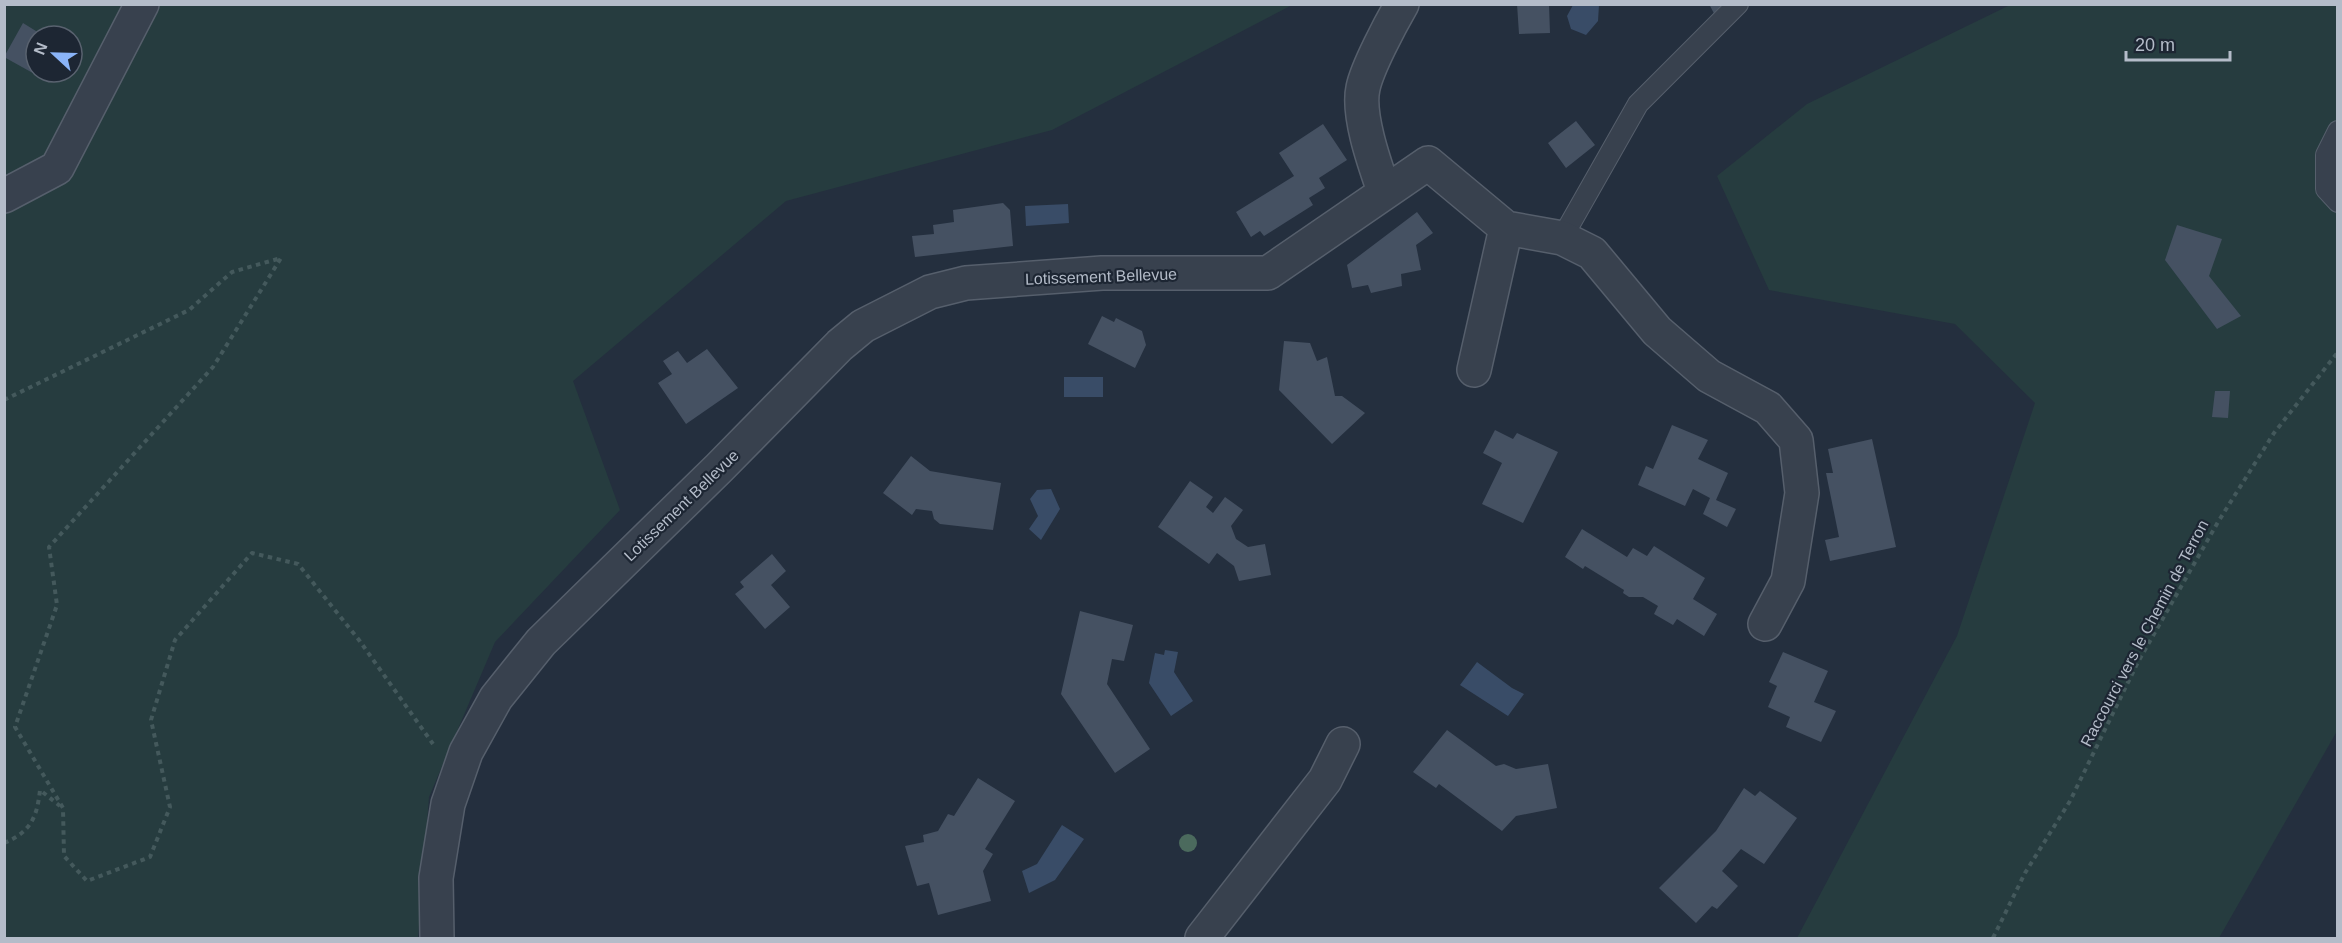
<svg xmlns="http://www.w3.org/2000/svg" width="2342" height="943" viewBox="0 0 2342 943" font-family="Arial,sans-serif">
	<rect width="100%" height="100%" fill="#242f3e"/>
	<path fill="#263c3f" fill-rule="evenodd" d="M 5,5 L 1292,5 L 1052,130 L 786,201 L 573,381 L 620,510 L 495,642 L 429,797 L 418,938 L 5,938 ZM 36,36 L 72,36 L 72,72 L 36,72 Z
		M 2010,5 L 2337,5 L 2337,731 L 2219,938 L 1797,938 L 1957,636 L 2035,403 L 1955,324 L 1769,290 L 1717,176 L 1807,104 Z"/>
	<path fill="#394c67" d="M 1573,5 L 1599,5 L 1598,21 L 1586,35 L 1571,29 L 1567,16 Z
		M 1068,204 L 1069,223 L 1026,226 L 1025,206 Z
		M 1064,377 L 1103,377 L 1103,397 L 1064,397 Z
		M 1051,489 L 1060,509 L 1041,540 L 1029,529 L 1038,516 L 1030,499 L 1037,490 Z
		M 1165,650 L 1178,652 L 1174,672 L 1193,701 L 1171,716 L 1149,683 L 1155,653 L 1164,655 Z
		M 1477,662 L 1512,688 L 1524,694 L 1508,716 L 1460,685 Z
		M 1062,825 L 1084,839 L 1055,880 L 1029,893 L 1022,871 L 1037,864 Z"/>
	<path fill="#455162" d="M 1517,4 L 1549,4 L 1550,33 L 1519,34 Z
		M 1709,4 L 1743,4 L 1718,21 Z
		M 23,23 L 44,36 L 36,36 L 36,72 L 55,72 L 49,82 L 4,57 Z
		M 1576,121 L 1595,145 L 1566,168 L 1548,143 Z
		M 1323,124 L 1347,160 L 1319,178 L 1325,188 L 1309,198 L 1313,205 L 1264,236 L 1260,231 L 1251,237 L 1236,212 L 1294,176 L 1279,153 Z
		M 1003,203 L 1010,210 L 1013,246 L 915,257 L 912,236 L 934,234 L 933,225 L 954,222 L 953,210 Z
		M 1417,212 L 1433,233 L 1416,245 L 1421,270 L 1401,274 L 1402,286 L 1371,293 L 1368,285 L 1352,288 L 1347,265 Z
		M 2177,225 L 2222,239 L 2209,276 L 2241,316 L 2217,329 L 2165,260 Z
		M 1102,316 L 1114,322 L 1116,318 L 1142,331 L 1146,345 L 1135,368 L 1088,344 Z
		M 1284,341 L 1310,343 L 1317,361 L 1327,357 L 1335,396 L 1342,396 L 1365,413 L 1332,444 L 1279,390 Z
		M 707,349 L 738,388 L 686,424 L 658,383 L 672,374 L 663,361 L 678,351 L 687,363 Z
		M 2215,391 L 2230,391 L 2228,418 L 2212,417 Z
		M 1672,425 L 1708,440 L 1698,459 L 1728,473 L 1716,500 L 1736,509 L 1727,527 L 1703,514 L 1710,498 L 1693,489 L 1685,506 L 1638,485 L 1646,466 L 1653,469 Z
		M 1495,430 L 1513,439 L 1517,433 L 1558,452 L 1523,523 L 1482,504 L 1502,463 L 1483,453 Z
		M 1872,439 L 1896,547 L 1830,561 L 1825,540 L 1839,537 L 1826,473 L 1833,473 L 1828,449 Z
		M 911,456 L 930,471 L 1001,483 L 993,530 L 940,524 L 934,519 L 932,511 L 916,509 L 912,515 L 883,493 Z
		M 1190,481 L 1213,497 L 1206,507 L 1213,513 L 1225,497 L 1243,510 L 1231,526 L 1236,539 L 1248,547 L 1265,544 L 1271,575 L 1239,581 L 1234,566 L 1217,553 L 1209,564 L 1158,527 Z
		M 1582,529 L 1627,557 L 1633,548 L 1647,556 L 1654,546 L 1705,578 L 1693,599 L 1717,614 L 1704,636 L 1677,619 L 1673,625 L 1654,614 L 1658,606 L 1643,597 L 1629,597 L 1623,593 L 1624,590 L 1585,566 L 1583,569 L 1565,557 Z
		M 772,554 L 786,571 L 771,585 L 790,607 L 765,629 L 735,594 L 744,587 L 740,582 Z
		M 1080,611 L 1133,625 L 1124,661 L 1112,659 L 1107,684 L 1150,749 L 1115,773 L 1061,694 Z
		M 1783,652 L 1828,671 L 1814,702 L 1836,711 L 1821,742 L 1786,727 L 1790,717 L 1768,707 L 1777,686 L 1769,682 Z
		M 1447,730 L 1496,766 L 1504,764 L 1516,769 L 1548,764 L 1557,808 L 1516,816 L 1502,831 L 1439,784 L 1436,788 L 1413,772 Z
		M 978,778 L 1015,801 L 985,849 L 993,854 L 983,871 L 991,901 L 938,915 L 929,883 L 917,886 L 905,846 L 924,842 L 923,835 L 938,831 L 948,814 L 954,816 Z
		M 1744,788 L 1755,796 L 1760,791 L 1797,818 L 1764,864 L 1741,849 L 1722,871 L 1738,886 L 1717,909 L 1712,906 L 1696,923 L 1659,888 L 1716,831 Z"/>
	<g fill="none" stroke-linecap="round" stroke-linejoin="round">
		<g stroke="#565f6c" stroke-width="22">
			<path id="lane" d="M 2338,131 L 2326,155 L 2326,189 L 2338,202
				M 1562,238 L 1638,104 L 1738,4"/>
		</g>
		<g stroke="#565f6c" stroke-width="36">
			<path id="street" d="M 1384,191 C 1375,165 1357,115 1363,88 C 1367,68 1391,23 1402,4
				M 4,196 L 57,168 L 142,4
				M 1474,370 L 1506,228
				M 437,938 L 436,878 L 448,804 L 466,752 L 496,698 L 541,642 L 719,468 L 840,345 L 863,326 L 930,292 L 966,283 L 1102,273 L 1268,273 L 1428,163 L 1506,228 L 1562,238 L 1592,253 L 1657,331 L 1709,376 L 1768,408 L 1796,440 L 1802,493 L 1788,581 L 1765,624
				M 1202,938 L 1325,780 L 1343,744"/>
		</g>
		<path stroke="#44595c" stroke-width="4" stroke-dasharray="4.5 4.5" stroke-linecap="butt" d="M 4,400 L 189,310 L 232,272 L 281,258 L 213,367 L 49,547 L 57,605 L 15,727 L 63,808 L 64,856 L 87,881 L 150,857 L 170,807 L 151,720 L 175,640 L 252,553 L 298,564 L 359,640 L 433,744
			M 4,843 C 31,832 37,817 40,790 L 60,806
			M 1993,938 L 2025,873 L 2070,801 L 2138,662 L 2218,522 L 2274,433 L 2338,352"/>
		<use href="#lane" stroke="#38414e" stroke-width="20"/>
		<use href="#street" stroke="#38414e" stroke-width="33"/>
	</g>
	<circle fill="#4b6a5d" cx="1188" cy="843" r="9"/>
	<g text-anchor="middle" stroke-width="4.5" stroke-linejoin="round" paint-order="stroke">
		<g font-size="16" fill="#b4bcc9" stroke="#1d2633">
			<text transform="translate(1101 276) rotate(-2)" y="6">Lotissement Bellevue</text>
			<text transform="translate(681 505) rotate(-44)" y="6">Lotissement Bellevue</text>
			<text transform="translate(2144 633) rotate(-62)" y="6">Raccourci vers le Chemin de Terron</text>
		</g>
	</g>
	<rect width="2342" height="943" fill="none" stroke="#b4bcc9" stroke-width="12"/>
	<g transform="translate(54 54) rotate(292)"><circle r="28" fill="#1d2633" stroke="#59626f" stroke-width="1.5"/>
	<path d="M0-4.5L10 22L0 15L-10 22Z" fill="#8ab4f8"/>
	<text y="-9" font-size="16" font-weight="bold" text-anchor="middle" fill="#b4bcc9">N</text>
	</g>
	<path d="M2126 51v9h104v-9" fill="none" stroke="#b4bcc9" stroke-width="3"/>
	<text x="2135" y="51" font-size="18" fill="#b4bcc9" stroke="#1d2633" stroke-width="4.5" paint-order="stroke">20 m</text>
</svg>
